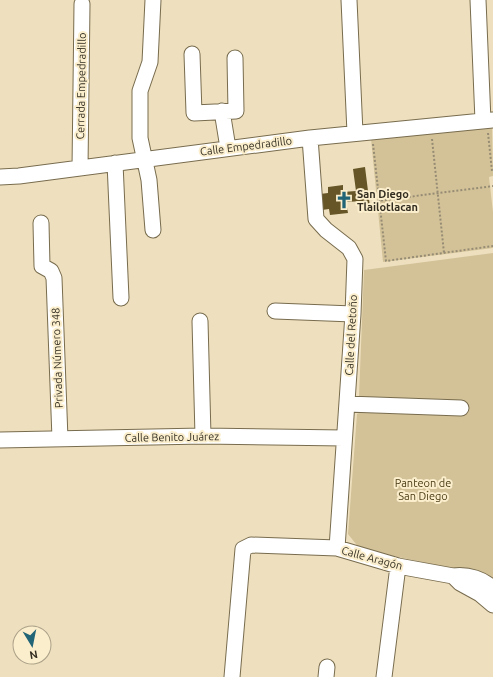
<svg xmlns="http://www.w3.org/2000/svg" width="493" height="677" viewBox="0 0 493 677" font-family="Ubuntu,sans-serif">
	<rect width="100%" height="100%" fill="#eee0bf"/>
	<path fill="#d3c298" d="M 492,124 L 493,176 L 489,177 L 493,212 L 493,248 L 383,262 L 371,139 Z
		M 493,253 L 493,577 L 360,549 L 348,534 L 357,414 L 365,410 L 366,401 L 359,396 L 364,270 Z"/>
	<path fill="#665526" d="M 365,167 L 370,207 L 365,207 L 364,201 L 346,202 L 348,213 L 330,215 L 329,209 L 322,210 L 320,194 L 328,193 L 328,187 L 343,185 L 343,192 L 356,191 L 353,169 Z"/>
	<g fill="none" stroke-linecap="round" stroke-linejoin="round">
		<g stroke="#786c4e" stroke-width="17">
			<path id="minor" d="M 153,0 L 150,62 L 140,91 L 140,138 L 149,180 L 153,230
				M 349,0 L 355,133
				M 478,0 L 483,121
				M 192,54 L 194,113 L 236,111 L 235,58
				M 222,111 L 228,148
				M 310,138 L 316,219 L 326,230 L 349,248 L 355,259 L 353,314 L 337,548
				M 115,163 L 121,298
				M 80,168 L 82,4
				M 0,177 L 19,176 L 310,138 L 493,120
				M 41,223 L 42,266 L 51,271 L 54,278 L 60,439
				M 275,311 L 353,314
				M 200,321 L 203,436
				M 347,404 L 461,408
				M 0,440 L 203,436 L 344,438
				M 453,576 L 460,583 L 480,594 L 493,605
				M 232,677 L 243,549 L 251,545 L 337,548 L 398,566 L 453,576 C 468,574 484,579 493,589
				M 326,677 L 327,667
				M 384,677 L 398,566"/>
		</g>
		<path stroke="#968c74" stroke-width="2" stroke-dasharray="2 2" stroke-linecap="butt" d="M 488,133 L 492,171
			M 432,139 L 444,253
			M 373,144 L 386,261 L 493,246
			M 377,201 L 493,186"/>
		<use href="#minor" stroke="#fff" stroke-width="15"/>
	</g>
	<defs>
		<g id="church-bare" transform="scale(1.38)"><path d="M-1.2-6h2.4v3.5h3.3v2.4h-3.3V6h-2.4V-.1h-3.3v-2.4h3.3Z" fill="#226577" stroke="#fbeecc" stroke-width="2.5" paint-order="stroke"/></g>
	</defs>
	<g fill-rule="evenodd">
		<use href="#church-bare" x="344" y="200"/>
	</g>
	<g text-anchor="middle" stroke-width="4" stroke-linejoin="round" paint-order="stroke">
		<g font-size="11" fill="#332e21" stroke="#fbeecc">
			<text transform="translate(81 86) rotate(-89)" y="4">Cerrada Empedradillo</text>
			<text transform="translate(246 146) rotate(-7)" y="4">Calle Empedradillo</text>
			<text transform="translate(351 335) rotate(-87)" y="4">Calle del Retoño</text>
			<text transform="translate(57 358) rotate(-92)" y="4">Privada Número 348</text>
			<text transform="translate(172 437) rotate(-1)" y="4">Calle Benito Juárez</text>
			<text transform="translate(372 558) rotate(15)" y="4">Calle Aragón</text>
		</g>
		<g font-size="11" font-weight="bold" fill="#332e21" stroke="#fbeecc" text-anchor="start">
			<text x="357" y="198">San Diego<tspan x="357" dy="13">Tlailotlacan</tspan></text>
		</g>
		<g font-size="11" fill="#4a3c14" stroke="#fbeecc">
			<text x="423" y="487">Panteon de<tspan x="423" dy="13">San Diego</tspan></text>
		</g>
	</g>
	<g transform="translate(32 645) rotate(170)"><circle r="19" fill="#fbeecc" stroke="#aba188"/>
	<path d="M0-3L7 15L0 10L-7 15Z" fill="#226577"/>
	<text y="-6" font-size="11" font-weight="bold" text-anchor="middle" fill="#332e21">N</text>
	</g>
</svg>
